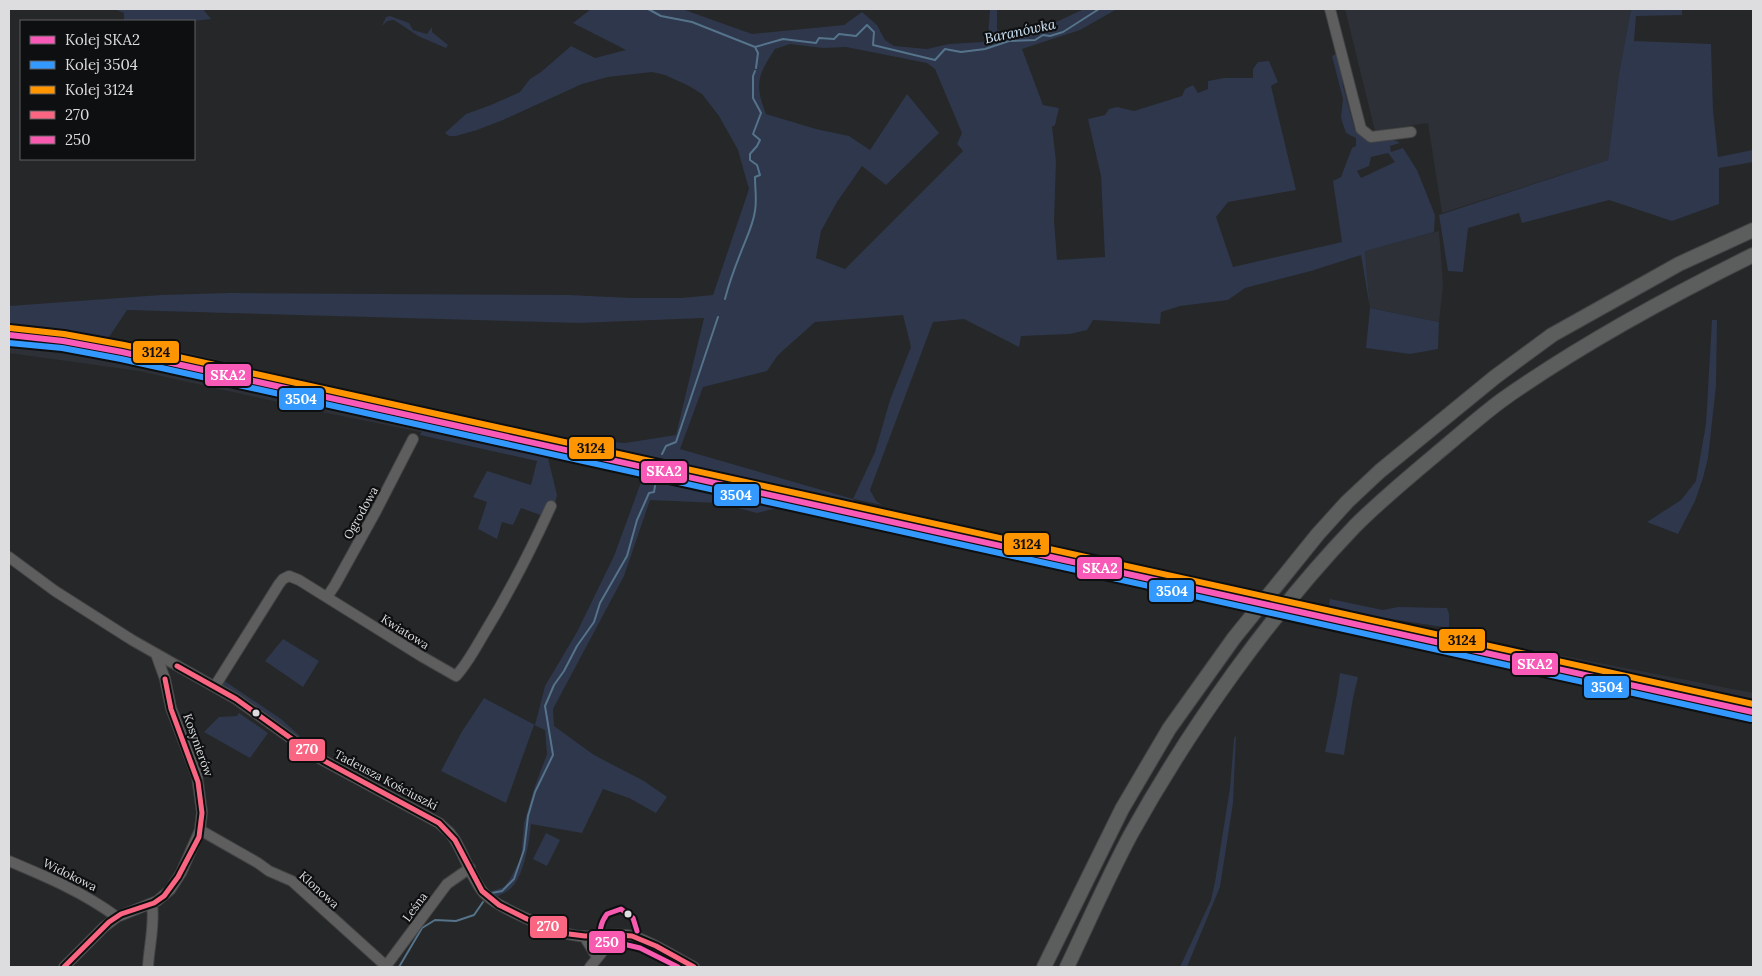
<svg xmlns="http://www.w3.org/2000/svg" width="1762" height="976" viewBox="0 0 1762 976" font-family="Lora,serif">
	<rect width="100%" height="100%" fill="#262728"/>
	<path fill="#2d3036" d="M 1345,9 L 1631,9 L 1619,73 L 1608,160 L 1442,213 L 1428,123 L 1375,131 Z
		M 1439,231 L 1443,285 L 1439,322 L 1370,308 L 1365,250 Z
		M 9,326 L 167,348 L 839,503 L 992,537 L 1123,570 L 1753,693 L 1753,725 L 1587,685 L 1241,610 L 744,498 L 327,413 L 139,371 L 9,353 Z"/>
	<path fill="#2e374b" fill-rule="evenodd" d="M 114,9 L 203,9 L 211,19 L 194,21 L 124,21 L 124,13 Z
		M 591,9 L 682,9 L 752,34 L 844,25 L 862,12 L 877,25 L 885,40 L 894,46 L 927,49 L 949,44 L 983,42 L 988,37 L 990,9 L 997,9 L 997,30 L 1010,35 L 1037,31 L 1084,9 L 1117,9 L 1080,30 L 1022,49 L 1043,105 L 1059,108 L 1055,125 L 1052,127 L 1056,161 L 1054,221 L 1057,260 L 1105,257 L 1101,176 L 1088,119 L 1105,115 L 1109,109 L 1117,107 L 1134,111 L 1182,96 L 1185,89 L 1193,85 L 1198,93 L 1208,89 L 1208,81 L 1224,78 L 1253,78 L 1253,69 L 1258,62 L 1269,61 L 1278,82 L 1271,86 L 1296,190 L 1228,202 L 1216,217 L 1233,267 L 1342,242 L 1333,181 L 1341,177 L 1352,148 L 1356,146 L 1356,138 L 1346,133 L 1341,118 L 1343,99 L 1332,56 L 1338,53 L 1343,86 L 1355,130 L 1393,139 L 1400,143 L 1390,146 L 1391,152 L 1403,148 L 1417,170 L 1435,215 L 1434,232 L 1365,251 L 1370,308 L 1439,322 L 1438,349 L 1410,354 L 1366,348 L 1370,308 L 1361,255 L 1311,271 L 1245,288 L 1228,300 L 1180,306 L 1161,312 L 1160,324 L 1093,320 L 1087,330 L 1070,334 L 1021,336 L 1019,347 L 964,319 L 933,322 L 870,490 L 876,501 L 882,505 L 854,499 L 852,506 L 557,438 L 625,443 L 676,435 L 704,318 L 579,323 L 127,310 L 107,340 L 9,326 L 9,306 L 161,295 L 230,293 L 568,295 L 632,298 L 681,298 L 713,295 L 749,189 L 738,150 L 719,116 L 702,94 L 689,86 L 665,75 L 652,72 L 608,77 L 582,84 L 503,120 L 477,130 L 456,136 L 449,136 L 445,133 L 466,114 L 491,105 L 520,92 L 530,79 L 541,72 L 571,46 L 595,58 L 626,50 L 573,23 ZM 790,44 L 823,48 L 846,47 L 927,63 L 935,69 L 962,133 L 957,144 L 963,151 L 845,269 L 816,258 L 821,231 L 837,202 L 862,166 L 886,185 L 939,133 L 907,94 L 870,150 L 849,136 L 816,129 L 766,114 C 754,84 758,75 775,49 ZM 1388,153 L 1395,162 L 1361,178 L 1357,171 L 1369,166 L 1371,157 ZM 903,315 L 911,347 L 890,400 L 875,452 L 853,499 L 680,449 L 703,387 L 767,371 L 778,355 L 815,322 Z
		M 1631,9 L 1682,9 L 1682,15 L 1636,16 L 1634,41 L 1711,44 L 1713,110 L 1718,157 L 1753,150 L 1753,162 L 1719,168 L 1719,204 L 1672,221 L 1609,200 L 1522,223 L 1519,213 L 1468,228 L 1463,272 L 1448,271 L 1439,215 L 1608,160 L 1619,73 Z
		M 390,16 L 409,23 L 413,30 L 427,34 L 432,27 L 432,32 L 448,45 L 446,48 L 418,36 L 394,20 L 387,21 L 382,26 L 386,17 Z
		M 1712,320 L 1717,320 L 1716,386 L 1708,458 L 1703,478 L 1695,501 L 1678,534 L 1647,522 L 1681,500 L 1696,481 L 1706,424 Z
		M 422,431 L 548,458 L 557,495 L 554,507 L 543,516 L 521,508 L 513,525 L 502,522 L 497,539 L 478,529 L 487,502 L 473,497 L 487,471 L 531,485 L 537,461 L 420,435 Z
		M 643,477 L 781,507 L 757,513 L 719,503 L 650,500 L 624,576 L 553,709 L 554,726 L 594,755 L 644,781 L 667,797 L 656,813 L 629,798 L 603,789 L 582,833 L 531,824 C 529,843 524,878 509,890 C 505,893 499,895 495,898 L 489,892 L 504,887 L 510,879 L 521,858 L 524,823 L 535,786 L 547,754 L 545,730 L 534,725 L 506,803 L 441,771 L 461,733 L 484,698 L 535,725 L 545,686 L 577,632 L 614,556 Z
		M 1330,599 L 1383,610 L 1398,607 L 1447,608 L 1449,614 L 1449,628 L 1378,617 L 1329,605 Z
		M 283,639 L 319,661 L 303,687 L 265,661 Z
		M 1340,673 L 1358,677 L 1353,698 L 1344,755 L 1325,752 L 1337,694 Z
		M 223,680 L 281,719 L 300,736 L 298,738 L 222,684 Z
		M 239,713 L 268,733 L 250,758 L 204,732 L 219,717 L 237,716 Z
		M 1236,735 L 1233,803 L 1220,887 L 1187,967 L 1180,967 L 1211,900 L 1215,882 L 1230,788 L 1234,739 Z
		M 546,833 L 560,840 L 547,866 L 533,859 Z"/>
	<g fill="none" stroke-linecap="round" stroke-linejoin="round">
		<path stroke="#55738a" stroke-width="2" d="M 648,9 L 661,16 L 692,22 L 755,47 L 783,39 L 816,43 L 819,38 L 834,39 L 839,34 L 856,36 L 867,25 L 874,32 L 873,45 L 935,60 L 945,49 L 961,52 L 985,49 L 1009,41 L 1035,40 L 1043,35 L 1050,36 L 1063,32 L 1099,9
			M 755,47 L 758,53 L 756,68
			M 725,299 C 729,283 735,267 741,252 C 746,239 753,225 755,211 C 757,200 755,189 755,177 L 760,175 L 757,165 L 750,160 L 750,154 L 757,146 L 760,140 L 753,134 L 761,113 L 753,98 L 753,76 L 755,71
			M 662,454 L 666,446 L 676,442 L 718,317
			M 492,893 L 502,891 L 514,879 L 524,850 L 528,816 L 535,792 L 553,755 L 545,706 L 554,685 L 564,671 L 577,646 L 594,622 L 600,603 L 627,556 L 637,520 L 649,493 L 654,492 L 655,486
			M 399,967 L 422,928 L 435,920 L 456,921 L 474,915 L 483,902"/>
		<g stroke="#434445" stroke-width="12">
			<path id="minor" d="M 1330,9 L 1361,129 L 1371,137 L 1411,132
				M 9,557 L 55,591 L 132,640 L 236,699 L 317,757 L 439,823 L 450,833 L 455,840 C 465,857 471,876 482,891 C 494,907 558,934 579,936 C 596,938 615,932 632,936 C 654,942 674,957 694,967
				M 327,597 L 335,585 L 376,511 L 413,439
				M 215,686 L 279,584 L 283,579 L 289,576 L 299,580 L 421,656 L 456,676 C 468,663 476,647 485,632 C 510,591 531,550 551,506
				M 200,830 L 258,863 L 269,871 L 292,881 L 386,966 L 447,884 L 470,868
				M 9,861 C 47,877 83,892 117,917
				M 584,936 L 597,957
				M 64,967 L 104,927 L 117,917 L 157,901 L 170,890 L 181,873 L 200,830 L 202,812 L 197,776 L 171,708 L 165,679 L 156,654
				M 148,967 C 149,946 155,925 152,903
				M 590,967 L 616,935"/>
		</g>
		<g stroke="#434445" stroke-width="16">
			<path id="highway" d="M 1044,967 L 1122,809 L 1169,729 L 1234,638 L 1318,534 L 1347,502 L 1380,471 L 1495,377 L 1552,335 L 1679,264 L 1753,230
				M 1067,967 C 1088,923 1108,877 1131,834 C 1191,726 1270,615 1355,526 C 1384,497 1416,471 1447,445 C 1465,430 1483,414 1502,400 C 1581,344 1666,298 1753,255"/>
		</g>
		<use href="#minor" stroke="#5e5e5e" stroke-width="10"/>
		<use href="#highway" stroke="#5c5d5d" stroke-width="14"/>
		<g stroke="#0e0f10" stroke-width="9">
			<path id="bus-1" d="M 177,666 L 236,699 L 317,757 L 439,823 L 455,840 L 482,891 L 499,905 L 527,919 L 569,934 L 585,936 L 619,935 L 632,936 L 656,946 L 694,967
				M 64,967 L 109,922 L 121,914 L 154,903 L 164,896 L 178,877 L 199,837 L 202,813 L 198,782 L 171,709 L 165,679"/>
		</g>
		<g stroke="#0e0f10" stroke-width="9">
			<path id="bus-2" d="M 637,931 L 633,918 L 621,909 L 607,914 C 601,922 597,934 604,942 L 619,943 L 640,948 L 678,967"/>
		</g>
		<use href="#bus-1" stroke="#fa6682" stroke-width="5"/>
		<use href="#bus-2" stroke="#f75aaf" stroke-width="5"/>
		<g stroke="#0e0f10" stroke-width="10">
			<path id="rail-1" d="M 9,335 L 63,341 L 122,352 L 1753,712"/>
		</g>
		<g stroke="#0e0f10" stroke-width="10">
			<path id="rail-2" d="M 9,343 L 62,348 L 121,359 L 1751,719"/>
		</g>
		<g stroke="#0e0f10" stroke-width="10">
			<path id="rail-3" d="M 10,328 L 64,334 L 124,345 L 1753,704"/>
		</g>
		<use href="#rail-1" stroke="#fa5ab7" stroke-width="6"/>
		<use href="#rail-2" stroke="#39f" stroke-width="6"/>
		<use href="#rail-3" stroke="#ff9500" stroke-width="6"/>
	</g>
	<g fill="#dddde0" stroke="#0e0f10" stroke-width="2">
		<circle cx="256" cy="713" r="4.5"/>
		<circle cx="628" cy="914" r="4.5"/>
	</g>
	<g text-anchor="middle" stroke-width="4.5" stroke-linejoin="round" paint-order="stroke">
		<g font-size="12" fill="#dddde0" stroke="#0e0f10">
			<text transform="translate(361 513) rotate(-61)" y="4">Ogrodowa</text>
			<text transform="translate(405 632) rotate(32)" y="4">Kwiatowa</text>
			<text transform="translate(198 745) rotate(70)" y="4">Kosynierów</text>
			<text transform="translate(386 780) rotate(28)" y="4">Tadeusza Kościuszki</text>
			<text transform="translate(70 875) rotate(26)" y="4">Widokowa</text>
			<text transform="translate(319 890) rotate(42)" y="4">Klonowa</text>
			<text transform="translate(415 907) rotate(-54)" y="4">Leśna</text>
		</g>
		<g font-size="14" font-style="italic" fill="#d0e6f8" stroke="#0e0f10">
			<text transform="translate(1020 31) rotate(-12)" y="5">Baranówka</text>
		</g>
	</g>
	<g stroke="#0e0f10" stroke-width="2">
		<rect x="132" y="340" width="48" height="24" rx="5" fill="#ff9500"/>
		<rect x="204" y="363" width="48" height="24" rx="5" fill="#fa5ab7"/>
		<rect x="278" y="387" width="47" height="24" rx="5" fill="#39f"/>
		<rect x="568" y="436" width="47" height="24" rx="5" fill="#ff9500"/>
		<rect x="640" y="460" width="48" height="24" rx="5" fill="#fa5ab7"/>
		<rect x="713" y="483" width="47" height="24" rx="5" fill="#39f"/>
		<rect x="1003" y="532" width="47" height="24" rx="5" fill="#ff9500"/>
		<rect x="1076" y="556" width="47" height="24" rx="5" fill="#fa5ab7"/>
		<rect x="1148" y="579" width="47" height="24" rx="5" fill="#39f"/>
		<rect x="1438" y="628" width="48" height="24" rx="5" fill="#ff9500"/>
		<rect x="1511" y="652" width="48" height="24" rx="5" fill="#fa5ab7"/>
		<rect x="1583" y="675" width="47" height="24" rx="5" fill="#39f"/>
		<rect x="288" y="738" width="38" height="24" rx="5" fill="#fa6682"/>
		<rect x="529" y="915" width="39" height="24" rx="5" fill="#fa6682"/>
		<rect x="588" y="930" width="38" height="24" rx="5" fill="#f75aaf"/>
	</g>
	<g font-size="14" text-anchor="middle" font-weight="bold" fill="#fff">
		<text x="228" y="380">SKA2</text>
		<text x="301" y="404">3504</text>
		<text x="664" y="476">SKA2</text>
		<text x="736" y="500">3504</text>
		<text x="1100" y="573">SKA2</text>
		<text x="1172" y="596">3504</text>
		<text x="1535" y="669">SKA2</text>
		<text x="1607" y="692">3504</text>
		<text x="307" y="754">270</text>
		<text x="548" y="931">270</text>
		<text x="607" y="947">250</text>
	</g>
	<g font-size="14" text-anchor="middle" font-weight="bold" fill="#111">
		<text x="156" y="357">3124</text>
		<text x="591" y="453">3124</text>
		<text x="1027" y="549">3124</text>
		<text x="1462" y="645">3124</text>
	</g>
	<rect width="1762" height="976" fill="none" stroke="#dddde0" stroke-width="20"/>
	<rect x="20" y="20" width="175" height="140" fill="#0e0f10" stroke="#616163"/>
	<rect x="30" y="36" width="25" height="8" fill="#fa5ab7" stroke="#616163"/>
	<text x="65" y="45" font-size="15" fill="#dddde0">Kolej SKA2</text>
	<rect x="30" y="61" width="25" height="8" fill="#3399ff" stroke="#616163"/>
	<text x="65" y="70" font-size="15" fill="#dddde0">Kolej 3504</text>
	<rect x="30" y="86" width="25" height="8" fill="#ff9500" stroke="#616163"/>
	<text x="65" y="95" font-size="15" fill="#dddde0">Kolej 3124</text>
	<rect x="30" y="111" width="25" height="8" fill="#fa6682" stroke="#616163"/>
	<text x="65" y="120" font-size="15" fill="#dddde0">270</text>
	<rect x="30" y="136" width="25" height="8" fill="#f75aaf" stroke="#616163"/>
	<text x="65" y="145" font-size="15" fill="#dddde0">250</text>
</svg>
